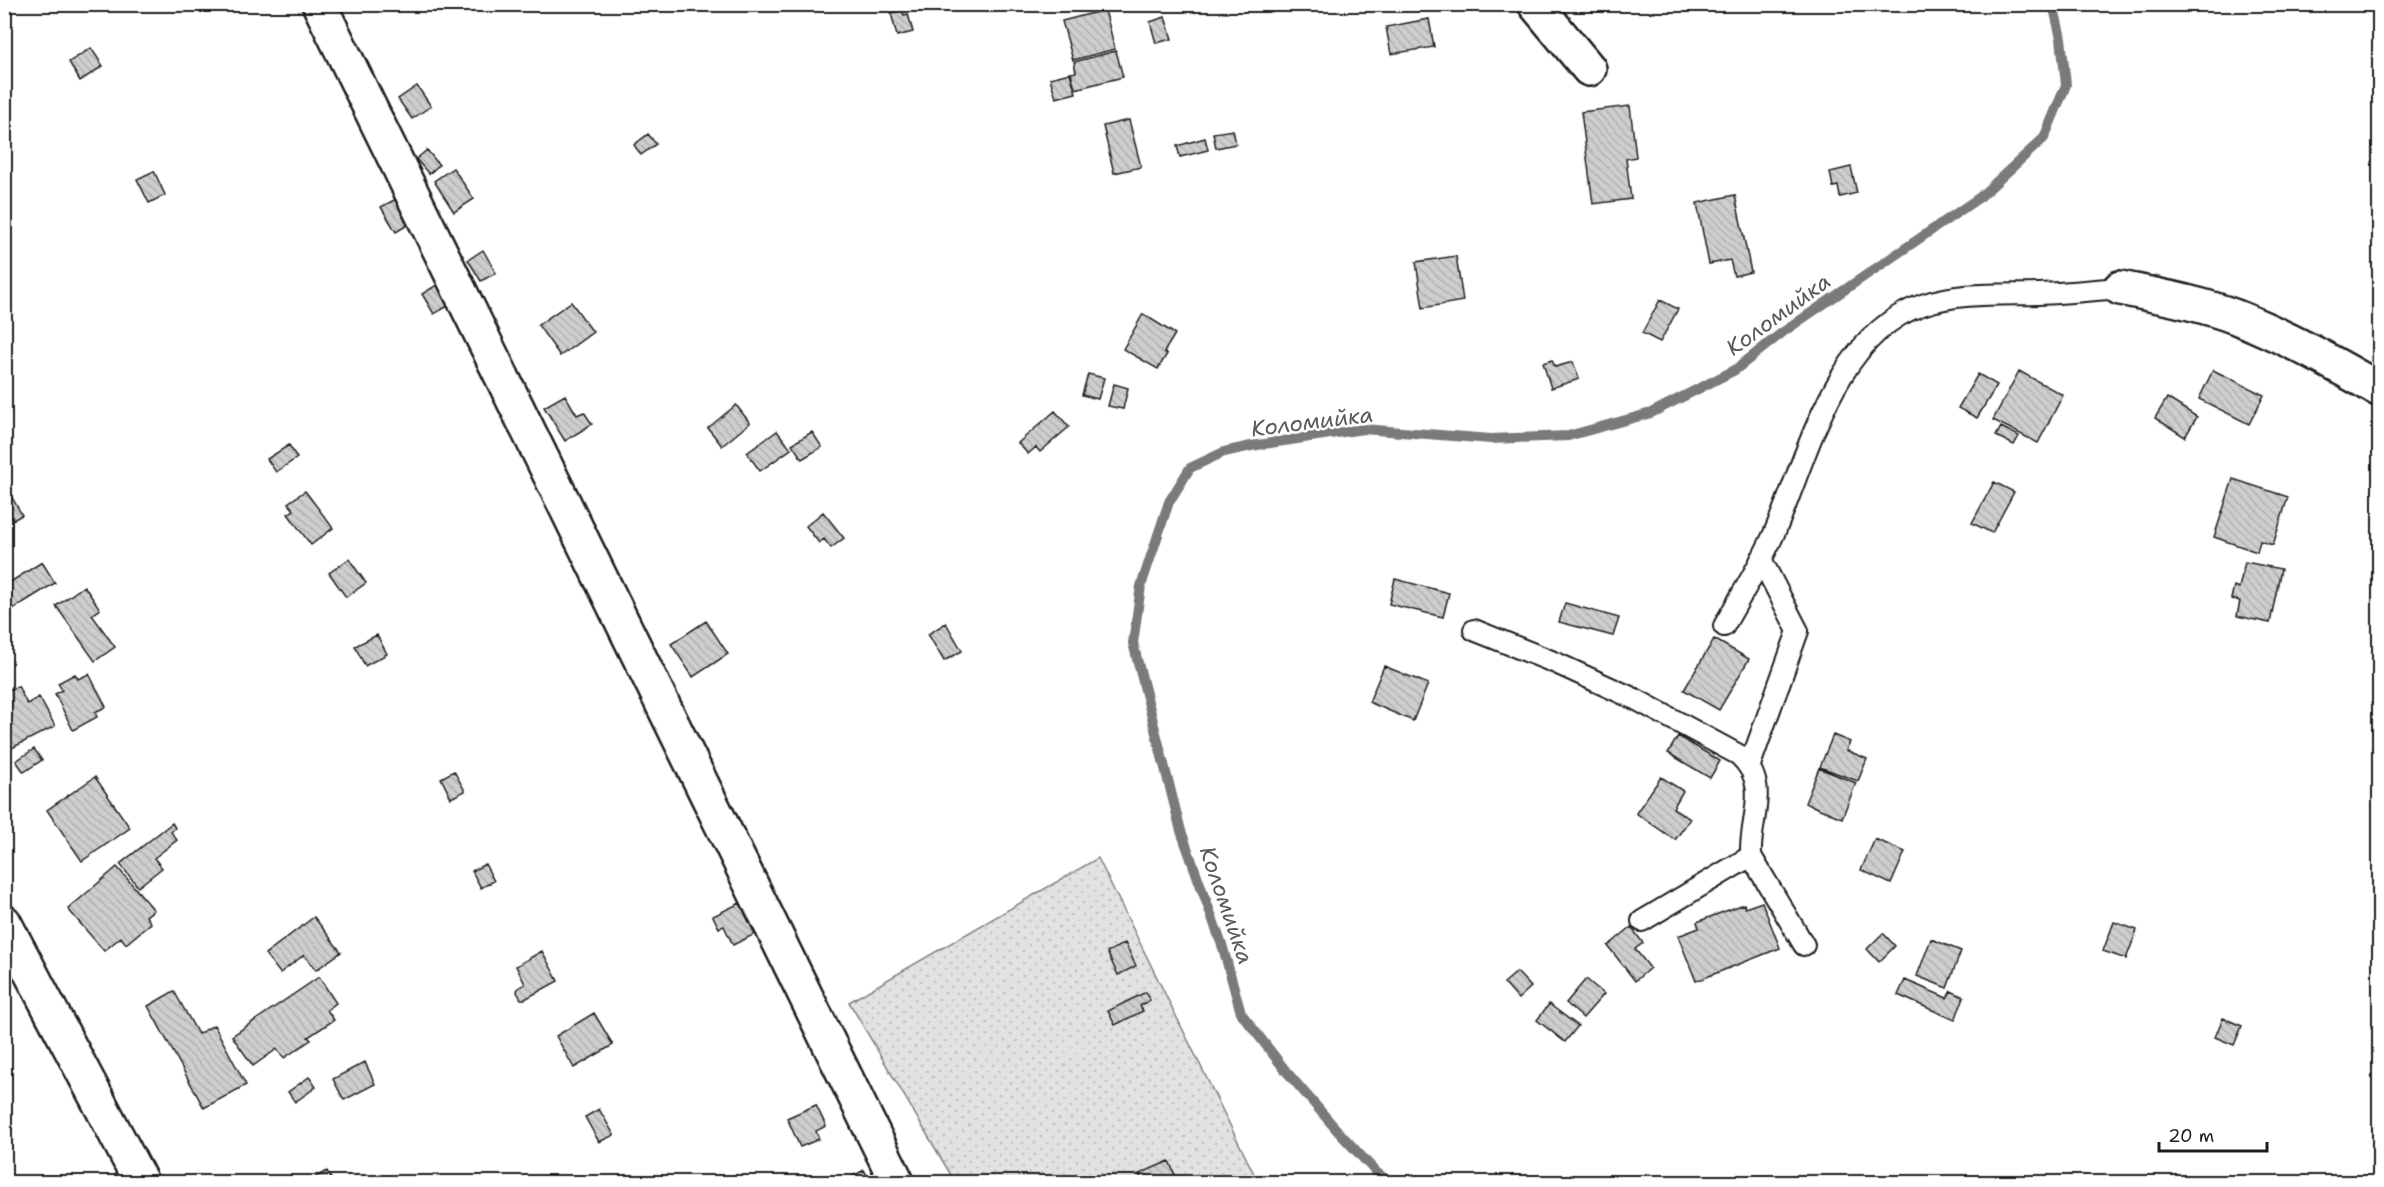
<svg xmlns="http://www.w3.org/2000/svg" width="2384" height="1187" viewBox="0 0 2384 1187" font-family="'Shantell Sans',sans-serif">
	<defs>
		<pattern id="garden-dots" width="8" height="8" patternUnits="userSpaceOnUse" patternTransform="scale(1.5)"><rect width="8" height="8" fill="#e2e2e2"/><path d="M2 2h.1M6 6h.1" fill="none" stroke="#c1c1c1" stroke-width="1.8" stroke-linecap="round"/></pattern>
		<pattern id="building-back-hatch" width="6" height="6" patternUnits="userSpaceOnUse" patternTransform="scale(1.5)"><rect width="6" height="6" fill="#cecece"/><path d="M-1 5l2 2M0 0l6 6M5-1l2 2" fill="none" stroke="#b0b0b0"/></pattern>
	</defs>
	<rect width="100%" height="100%" fill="#fff"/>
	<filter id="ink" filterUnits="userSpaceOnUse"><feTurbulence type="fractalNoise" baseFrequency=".0167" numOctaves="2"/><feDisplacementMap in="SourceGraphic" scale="12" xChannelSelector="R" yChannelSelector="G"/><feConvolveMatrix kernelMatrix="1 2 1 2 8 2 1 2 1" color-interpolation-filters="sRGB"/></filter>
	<g filter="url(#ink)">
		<path fill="url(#garden-dots)" stroke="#7f7f7f" stroke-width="1.5" d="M 1098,858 L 1258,1182 L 955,1182 L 849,1002 Z"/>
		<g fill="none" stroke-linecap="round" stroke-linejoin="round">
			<path stroke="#7a7a7a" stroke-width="10" d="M 1390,1182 L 1376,1172 L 1336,1129 L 1286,1071 L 1241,1013 L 1223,948 L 1181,831 L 1133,643 L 1141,586 L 1169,502 L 1190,468 L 1224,452 L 1251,446 L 1363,429 L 1491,439 L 1568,436 L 1651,413 L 1735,370 L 1783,332 L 1980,197 L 2044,138 L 2066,85 L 2061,38 L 2053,4"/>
		</g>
		<path fill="url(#building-back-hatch)" stroke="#1c1c1c" stroke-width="1.5" d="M 902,10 L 904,15 L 908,14 L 913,32 L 897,36 L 891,13 Z
			M 1105,10 L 1115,49 L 1073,60 L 1062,21 Z
			M 1165,17 L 1172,39 L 1156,43 L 1150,22 Z
			M 1429,19 L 1434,47 L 1391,54 L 1386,27 Z
			M 91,48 L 103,66 L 80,81 L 69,62 Z
			M 1116,51 L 1123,77 L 1075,89 L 1071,73 L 1076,72 L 1074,62 Z
			M 1070,73 L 1076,93 L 1056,98 L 1050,78 Z
			M 417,86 L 431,106 L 412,119 L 398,99 Z
			M 1630,106 L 1636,157 L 1626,159 L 1631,199 L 1593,204 L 1581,112 Z
			M 1129,120 L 1141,167 L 1114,173 L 1103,126 Z
			M 1233,130 L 1236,144 L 1216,148 L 1213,133 Z
			M 648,134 L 656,144 L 641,155 L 634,145 Z
			M 1205,138 L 1208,150 L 1180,157 L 1177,146 Z
			M 427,150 L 439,165 L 429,174 L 416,159 Z
			M 1851,167 L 1857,193 L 1840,197 L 1838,186 L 1833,187 L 1830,172 Z
			M 453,168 L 474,199 L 454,212 L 434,181 Z
			M 154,171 L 165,195 L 149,203 L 137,179 Z
			M 1735,195 L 1751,272 L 1734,276 L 1730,260 L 1709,264 L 1697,203 Z
			M 396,199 L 411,223 L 396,232 L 381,207 Z
			M 483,250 L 496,273 L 481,281 L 468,260 Z
			M 1456,256 L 1463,301 L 1423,308 L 1416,262 Z
			M 445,280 L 457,301 L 434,314 L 422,294 Z
			M 1660,300 L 1678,309 L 1660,342 L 1642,333 Z
			M 571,302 L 593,332 L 560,356 L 538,325 Z
			M 1143,314 L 1175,334 L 1164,352 L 1167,354 L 1158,369 L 1123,349 Z
			M 1552,360 L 1555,367 L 1573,362 L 1579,379 L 1551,388 L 1543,363 Z
			M 2213,370 L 2264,395 L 2249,424 L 2199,399 Z
			M 2019,371 L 2063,395 L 2038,443 L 1993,420 Z
			M 1088,374 L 1104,378 L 1098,399 L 1082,395 Z
			M 1978,374 L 1997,385 L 1977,418 L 1958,408 Z
			M 1114,384 L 1128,388 L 1123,409 L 1108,406 Z
			M 565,395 L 577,415 L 584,412 L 592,424 L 565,441 L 544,407 Z
			M 2167,398 L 2197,417 L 2185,437 L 2155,418 Z
			M 736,405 L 750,423 L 722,446 L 708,428 Z
			M 1055,411 L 1069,427 L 1040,452 L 1036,447 L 1028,454 L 1018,443 Z
			M 2001,427 L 2019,436 L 2014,445 L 1996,436 Z
			M 777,431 L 791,449 L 760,471 L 747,453 Z
			M 812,432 L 822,447 L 802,459 L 792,444 Z
			M 289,445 L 297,458 L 276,472 L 267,459 Z
			M 2233,479 L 2288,497 L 2273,545 L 2260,541 L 2257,552 L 2214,537 Z
			M 1994,482 L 2014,492 L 1992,533 L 1972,523 Z
			M 305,491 L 333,528 L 311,545 L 288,514 L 294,510 L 288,503 Z
			M 10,494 L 22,515 L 4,525 L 4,497 Z
			M 823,512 L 844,538 L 831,548 L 824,539 L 819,543 L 806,526 Z
			M 349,559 L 366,583 L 346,597 L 329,573 Z
			M 42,562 L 55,583 L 11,610 L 10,607 L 4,611 L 4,586 Z
			M 2245,562 L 2281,569 L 2270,623 L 2237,616 L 2240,601 L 2231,599 L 2234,586 L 2239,588 Z
			M 1395,579 L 1449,593 L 1443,617 L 1389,604 Z
			M 84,586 L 100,609 L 92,615 L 115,647 L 95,661 L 56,606 Z
			M 1565,603 L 1619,618 L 1613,636 L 1559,622 Z
			M 706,621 L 728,654 L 693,677 L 671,644 Z
			M 946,623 L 962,651 L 944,661 L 928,634 Z
			M 377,635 L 387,654 L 365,666 L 355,646 Z
			M 1714,639 L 1749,659 L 1719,710 L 1684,690 Z
			M 1384,666 L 1428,684 L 1413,721 L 1369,702 Z
			M 75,674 L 78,679 L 89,674 L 106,707 L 95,712 L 97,717 L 73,730 L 55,694 L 62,690 L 58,683 Z
			M 18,686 L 27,704 L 39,697 L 55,726 L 4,752 L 4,692 Z
			M 1833,735 L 1850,742 L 1846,750 L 1867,759 L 1858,781 L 1820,767 Z
			M 1678,736 L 1720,761 L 1710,778 L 1668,753 Z
			M 34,749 L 42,760 L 24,772 L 16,761 Z
			M 1819,768 L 1856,783 L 1842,818 L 1805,803 Z
			M 454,771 L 465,791 L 451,798 L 441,778 Z
			M 95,777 L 130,828 L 82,861 L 47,810 Z
			M 1661,777 L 1683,791 L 1673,808 L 1690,819 L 1675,840 L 1636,813 Z
			M 172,823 L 175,828 L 171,832 L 177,840 L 154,858 L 162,868 L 138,887 L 120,864 Z
			M 1875,839 L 1905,852 L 1891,884 L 1861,870 Z
			M 485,864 L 494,881 L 481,888 L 472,871 Z
			M 117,867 L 154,910 L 146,916 L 151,923 L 126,944 L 121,937 L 104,951 L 68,909 Z
			M 1762,902 L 1780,948 L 1696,981 L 1678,936 L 1699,928 L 1697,922 L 1744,904 L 1745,908 Z
			M 740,903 L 755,934 L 733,945 L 724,926 L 719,928 L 713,916 Z
			M 314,917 L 341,952 L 316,970 L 304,955 L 280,973 L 265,954 Z
			M 2114,922 L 2137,930 L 2126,959 L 2103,951 Z
			M 1631,927 L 1643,943 L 1635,949 L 1650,968 L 1635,981 L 1608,946 Z
			M 1883,933 L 1895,946 L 1879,962 L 1867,949 Z
			M 1931,939 L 1961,951 L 1947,988 L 1917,976 Z
			M 1125,943 L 1136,966 L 1118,975 L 1107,952 Z
			M 542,951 L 558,981 L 525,999 L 521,999 L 517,992 L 518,988 L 525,984 L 516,966 Z
			M 1517,972 L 1531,987 L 1518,999 L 1504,983 Z
			M 319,977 L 336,1003 L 327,1010 L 334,1020 L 308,1037 L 311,1040 L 284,1058 L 277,1049 L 253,1066 L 232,1036 Z
			M 1586,979 L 1604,994 L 1583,1018 L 1566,1003 Z
			M 1905,980 L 1947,998 L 1951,991 L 1964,997 L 1955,1020 L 1898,995 Z
			M 174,991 L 198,1034 L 214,1025 L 246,1085 L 204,1108 L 148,1006 Z
			M 1146,992 L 1150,1000 L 1140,1006 L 1143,1011 L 1115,1025 L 1108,1011 Z
			M 1549,1004 L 1578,1026 L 1565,1042 L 1537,1020 Z
			M 594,1013 L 613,1045 L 574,1068 L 556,1036 Z
			M 2223,1018 L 2242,1026 L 2234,1045 L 2215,1037 Z
			M 365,1062 L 375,1084 L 344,1100 L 333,1079 Z
			M 309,1077 L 316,1087 L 295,1102 L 288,1092 Z
			M 816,1105 L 826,1126 L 816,1131 L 819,1139 L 800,1147 L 787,1118 Z
			M 599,1109 L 614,1135 L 599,1142 L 585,1117 Z
			M 1169,1161 L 1178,1182 L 1143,1182 L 1139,1174 Z
			M 864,1170 L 871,1182 L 842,1182 Z
			M 327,1171 L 333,1182 L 309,1182 L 308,1181 Z"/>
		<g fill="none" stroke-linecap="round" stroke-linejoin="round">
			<g stroke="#1c1c1c" stroke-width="24">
				<path id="service" d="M 1724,626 C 1740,597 1758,568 1772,538 C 1807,461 1832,336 1922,305 C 1959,292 2000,295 2039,294 C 2066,293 2093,290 2120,288
					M 1474,630 L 1556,663 L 1637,700 L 1739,755 C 1772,786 1749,817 1751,856 L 1804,945
					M 1750,765 L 1798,631 L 1761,559
					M 1642,921 L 1751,856"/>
			</g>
			<g stroke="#1c1c1c" stroke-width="38">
				<path id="minor" d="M 319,4 L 897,1182
					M 1535,4 L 1589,69
					M 2120,288 C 2159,296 2199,303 2236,317 C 2287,337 2333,363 2380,390
					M 4,922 L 141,1182"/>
			</g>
			<use href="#service" stroke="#fff" stroke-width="20"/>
			<use href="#minor" stroke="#fff" stroke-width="33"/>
		</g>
	</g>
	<g text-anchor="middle" stroke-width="5" stroke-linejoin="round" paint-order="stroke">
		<g font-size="22" font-style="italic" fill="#5a5a5a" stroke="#fff">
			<text transform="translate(1778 314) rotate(-36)" y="8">Коломийка</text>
			<text transform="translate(1312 421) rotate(-7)" y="8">Коломийка</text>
			<text transform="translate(1227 905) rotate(71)" y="8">Коломийка</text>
		</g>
	</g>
	<rect width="2384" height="1187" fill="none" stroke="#fff" stroke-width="24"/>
	<rect x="12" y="12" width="2360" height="1163" fill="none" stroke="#1c1c1c" stroke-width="2" filter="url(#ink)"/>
	<path d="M2159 1142v9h108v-9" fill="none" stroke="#1c1c1c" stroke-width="3"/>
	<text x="2168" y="1142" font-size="18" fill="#1c1c1c" stroke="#ffffff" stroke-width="4.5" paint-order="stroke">20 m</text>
</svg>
